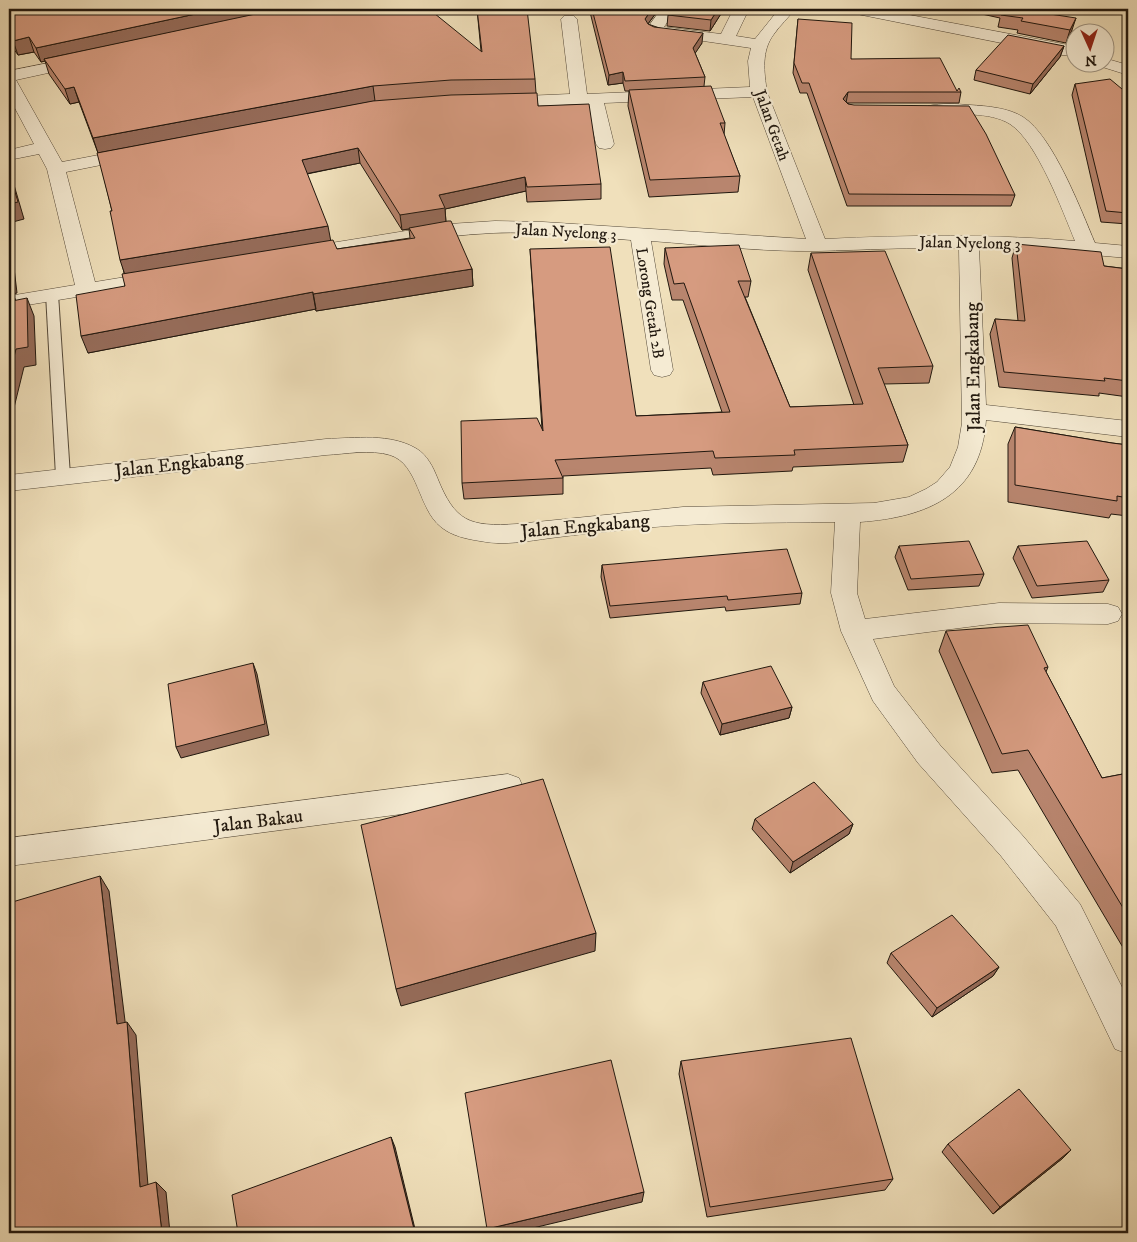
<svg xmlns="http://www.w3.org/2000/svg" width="1137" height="1242" viewBox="0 0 1137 1242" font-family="'IM FELL DW Pica',serif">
	<rect width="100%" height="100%" fill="#f0e0bb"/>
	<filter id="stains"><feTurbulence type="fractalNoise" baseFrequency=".004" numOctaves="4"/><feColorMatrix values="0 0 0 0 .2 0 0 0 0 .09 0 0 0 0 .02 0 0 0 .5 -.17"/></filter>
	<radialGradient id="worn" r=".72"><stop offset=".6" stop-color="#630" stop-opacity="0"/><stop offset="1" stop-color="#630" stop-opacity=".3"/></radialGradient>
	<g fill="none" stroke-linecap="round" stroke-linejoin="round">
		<g stroke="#544939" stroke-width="2">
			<path id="service" d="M 52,291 L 58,294 L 70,476 L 68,479 L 58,479 L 56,476 L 46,294 Z"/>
		</g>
		<g stroke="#544939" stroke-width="1">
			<path id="minor" d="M 661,9 L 676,9 L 664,27 L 721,34 L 732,12 L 731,9 L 746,9 L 748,11 L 736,36 L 755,39 L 779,9 L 794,9 C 789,18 780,25 774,34 C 761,51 764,72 767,92 L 825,239 C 909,235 992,234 1075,241 C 1063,212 1037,141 1010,124 C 989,111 957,115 934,115 L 928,114 L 925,110 L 928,106 C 941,103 957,104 970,105 C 987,106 1009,108 1023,117 C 1053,136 1081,210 1095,243 L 1128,246 L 1128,258 L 1024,249 L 979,248 L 986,405 L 1128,421 L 1128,437 L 986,420 C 981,495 928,517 860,522 L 857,593 L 865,619 L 999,603 L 1108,604 L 1118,607 L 1122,614 L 1118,621 L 1108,624 L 999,623 L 873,639 L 894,686 L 940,745 L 1023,836 L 1080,904 L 1128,999 L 1128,1054 L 1115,1049 L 1056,926 L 1001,856 L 918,763 L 873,701 L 841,631 L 831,593 L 835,522 C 770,523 706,522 642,528 C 612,531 581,534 551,538 C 528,541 504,546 480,541 C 467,539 452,536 441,527 C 418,509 419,464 390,455 C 370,449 346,454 326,455 L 9,491 L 9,475 L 326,439 C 355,438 391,433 417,449 C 427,455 433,467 437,477 C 455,522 469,527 517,524 L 683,507 L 874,503 L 909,497 L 926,489 L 937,482 L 950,467 L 958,447 L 962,423 L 959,248 C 912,247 865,250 818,251 C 762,252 706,245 651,241 L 673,370 L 670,375 L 662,377 L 654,375 L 651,370 L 631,240 C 585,237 539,231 493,233 C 428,236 364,250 300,260 L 293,258 L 290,254 L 293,250 L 300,248 L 449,224 L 495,221 L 543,222 L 806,239 L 753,97 L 604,103 L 614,144 L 611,148 L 605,149 L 599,148 L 596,144 L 587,104 L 501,107 L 495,106 L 493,102 L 495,98 L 501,97 L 570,94 L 561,19 L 564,16 L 574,16 L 577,19 L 587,94 L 750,87 L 748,61 L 751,48 L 649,33 L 646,30 Z
				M 849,9 L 878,9 L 1074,46 L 1074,56 L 1061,55 L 857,14 L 852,12 Z
				M 83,56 L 89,58 L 91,61 L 89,64 L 16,80 L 62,162 L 135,148 L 141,149 L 144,153 L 141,157 L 66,172 L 95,282 L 162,271 L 169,273 L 172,277 L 169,281 L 162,283 L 9,308 L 9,296 L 75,285 L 47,169 L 39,154 L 9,160 L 9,150 L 34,144 L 9,97 L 9,71 Z
				M 1104,58 L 1128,65 L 1128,75 L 1096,65 L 1094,62 L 1104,62 Z
				M 508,774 L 519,778 L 523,787 L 519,796 L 508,800 L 9,866 L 9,838 Z"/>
		</g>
		<use href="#service" fill="#f5ebd3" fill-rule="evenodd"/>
		<use href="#minor" fill="#f5ebd3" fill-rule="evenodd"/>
	</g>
	<path fill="#b8856e" stroke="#20170e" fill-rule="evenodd" d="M 9,9 L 481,51 L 477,9 L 535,79 L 536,93 L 538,106 L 601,184 L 601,199 L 527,202 L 526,191 L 445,209 L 446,222 L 472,269 L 473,286 L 316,311 L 316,309 L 88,353 L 125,286 L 124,273 L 112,211 L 98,153 L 79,102 L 70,104 L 49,74 L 45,61 L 41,62 L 34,52 L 18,55 L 13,48 L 9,49 ZM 360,163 L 402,230 L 409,229 L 410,238 L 337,249 L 330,240 L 307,174 Z
		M 590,9 L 659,9 L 648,24 L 702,43 L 695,53 L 705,77 L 704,86 L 725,123 L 724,135 L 740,176 L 738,192 L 649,197 L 628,106 L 629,91 L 625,91 L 623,83 L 608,85 L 590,12 Z
		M 724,9 L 710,31 L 667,26 L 668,15 Z
		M 959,9 L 1055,9 L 1053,14 L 1072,30 L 1066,43 L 1017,33 L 1018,30 L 998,27 L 1000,18 Z
		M 798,19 L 851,59 L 961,92 L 959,103 L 847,103 L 1015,195 L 1011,206 L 847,206 L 807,93 L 800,93 L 793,73 Z
		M 1064,46 L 1060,57 L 1030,94 L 974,80 L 976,70 Z
		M 1075,84 L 1128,94 L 1128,224 L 1101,222 L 1072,95 Z
		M 1016,244 L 1104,266 L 1128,269 L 1128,397 L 1099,393 L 1099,396 L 999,387 L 990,334 L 995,319 L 1018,321 L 1012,258 Z
		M 665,248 L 751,281 L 748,297 L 745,297 L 790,407 L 854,405 L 808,270 L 811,253 L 933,366 L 929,383 L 884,384 L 908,445 L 903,462 L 793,467 L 792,471 L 713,475 L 711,468 L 563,476 L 563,494 L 464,499 L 462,483 L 542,429 L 531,265 L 530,249 L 636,416 L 722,412 L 683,300 L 672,300 L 664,264 Z
		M 1015,427 L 1112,443 L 1128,445 L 1128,516 L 1111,514 L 1109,518 L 1008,502 L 1008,444 Z
		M 899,546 L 984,574 L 979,586 L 908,590 L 895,557 Z
		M 1018,546 L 1109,580 L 1103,592 L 1032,598 L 1013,558 Z
		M 602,565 L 802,593 L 800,604 L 726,611 L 725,607 L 610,618 L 601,577 Z
		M 946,631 L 1048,667 L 1046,672 L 1102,778 L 1128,773 L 1128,956 L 1018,770 L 992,773 L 939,651 Z
		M 703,682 L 792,707 L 789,718 L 720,735 L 701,693 Z
		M 755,819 L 853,824 L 849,834 L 790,873 L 752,829 Z
		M 891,953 L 999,967 L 993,976 L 932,1017 L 887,963 Z
		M 681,1061 L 893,1179 L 885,1190 L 707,1217 L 679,1074 Z
		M 948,1144 L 1063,1158 L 993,1214 L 942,1152 Z"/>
	<path fill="#966c5a" stroke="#20170e" d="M 219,9 L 286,9 L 44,59 L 45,61 L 41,62 L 36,48 Z
		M 652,9 L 659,9 L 644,29 L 645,19 Z
		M 718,9 L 724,9 L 710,31 L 711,20 Z
		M 1053,9 L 1055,9 L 1046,26 L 1050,14 Z
		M 1076,18 L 1072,30 L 1066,43 L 1070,30 Z
		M 703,33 L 702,43 L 692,58 L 693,48 Z
		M 9,36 L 13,48 L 9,49 Z
		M 29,37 L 34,52 L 18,55 L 13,41 Z
		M 1064,46 L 1060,57 L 1030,94 L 1033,84 Z
		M 623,72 L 623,83 L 608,85 L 609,75 Z
		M 373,86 L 375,101 L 98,153 L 93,138 Z
		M 74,87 L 79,102 L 70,104 L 65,89 Z
		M 848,92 L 846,103 L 843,99 Z
		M 358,148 L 360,163 L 305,174 L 302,160 Z
		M 9,168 L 24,219 L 9,223 Z
		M 525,177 L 526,191 L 445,209 L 446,223 L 402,230 L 400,215 L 439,195 Z
		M 9,226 L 17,293 L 13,294 L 19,308 L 20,319 L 9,295 Z
		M 328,226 L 331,242 L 125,275 L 120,260 Z
		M 472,269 L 473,286 L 316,311 L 313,294 Z
		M 313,292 L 316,309 L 88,353 L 81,336 Z
		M 27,298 L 34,316 L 36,365 L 24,367 L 9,428 L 9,377 Z
		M 253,663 L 257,674 L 269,735 L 181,758 L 176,747 Z
		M 792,707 L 789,718 L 720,735 L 722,724 Z
		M 853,824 L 849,834 L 790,873 L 793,862 Z
		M 100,876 L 109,891 L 127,1037 L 117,1024 Z
		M 596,933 L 595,951 L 401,1006 L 396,989 Z
		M 999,967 L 993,976 L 932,1017 L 937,1008 Z
		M 127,1022 L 136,1035 L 149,1198 L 140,1187 Z
		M 391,1137 L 395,1147 L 416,1233 L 415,1233 Z
		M 1071,1150 L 1063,1158 L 993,1214 L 1000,1207 Z
		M 156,1182 L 166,1192 L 170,1233 L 162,1233 Z
		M 644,1192 L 642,1202 L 512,1233 L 488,1233 L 487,1229 Z"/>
	<path fill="#d69b80" stroke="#20170e" d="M 9,9 L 34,9 L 35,11 L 46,9 L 219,9 L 36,48 L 29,37 L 13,41 L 9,35 Z
		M 279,9 L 429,9 L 482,52 L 477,9 L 527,9 L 535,79 L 451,80 L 373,86 L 93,138 L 74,87 L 65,89 L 44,59 Z
		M 592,9 L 652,9 L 645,19 L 648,24 L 654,27 L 703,33 L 693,48 L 705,77 L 625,81 L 623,72 L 609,75 Z
		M 672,9 L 718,9 L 711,20 L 668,15 Z
		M 1004,9 L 1053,9 L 1050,14 L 1076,18 L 1070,30 L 1021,21 L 1023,18 L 1001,15 Z
		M 798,19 L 852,23 L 851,59 L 940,58 L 957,91 L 959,88 L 961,92 L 848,92 L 843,99 L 848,104 L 854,105 L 969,106 L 986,134 L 1015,195 L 849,194 L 809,83 L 802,83 L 794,63 Z
		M 1008,35 L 1064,46 L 1033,84 L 976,70 Z
		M 1110,79 L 1128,94 L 1128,213 L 1106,211 L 1075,84 Z
		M 711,86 L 725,123 L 720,123 L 740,176 L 650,180 L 629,90 Z
		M 537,93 L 538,106 L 589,104 L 601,184 L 527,187 L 525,177 L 439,195 L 445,208 L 400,215 L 358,148 L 302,160 L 328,226 L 120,260 L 110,211 L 112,211 L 97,153 L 373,101 L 451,95 Z
		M 9,172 L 18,202 L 9,204 Z
		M 448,221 L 451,221 L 472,269 L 313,294 L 313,292 L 81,336 L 76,295 L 125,286 L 122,274 L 333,240 L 337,249 L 415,238 L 409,228 Z
		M 1016,244 L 1101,252 L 1104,266 L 1128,269 L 1128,381 L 1104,378 L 1105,381 L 1004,372 L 995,319 L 1025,321 Z
		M 739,245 L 751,281 L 738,281 L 790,407 L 863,404 L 811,253 L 885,251 L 933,366 L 878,368 L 908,445 L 794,450 L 795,455 L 715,458 L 713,451 L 555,460 L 563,478 L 462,483 L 461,421 L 537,418 L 543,431 L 530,249 L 610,247 L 636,416 L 730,412 L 684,283 L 674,284 L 665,248 Z
		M 11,290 L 12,301 L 27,298 L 28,347 L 16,349 L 9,377 L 9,291 Z
		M 1015,427 L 1112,443 L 1128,445 L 1128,498 L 1117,496 L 1117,501 L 1015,485 Z
		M 969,541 L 984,574 L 911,579 L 899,546 Z
		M 1087,541 L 1109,580 L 1037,586 L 1018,546 Z
		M 787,549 L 802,593 L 728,600 L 727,596 L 610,606 L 602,565 Z
		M 1028,625 L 1048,667 L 1044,668 L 1102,778 L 1128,773 L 1128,916 L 1028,750 L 1002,754 L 946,631 Z
		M 253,663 L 265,724 L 176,747 L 168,684 Z
		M 771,666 L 792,707 L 722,724 L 703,682 Z
		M 543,779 L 596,933 L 396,989 L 361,825 Z
		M 814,782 L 853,824 L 793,862 L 755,819 Z
		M 100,876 L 117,1024 L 127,1022 L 140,1187 L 156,1182 L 162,1233 L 9,1233 L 9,903 Z
		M 952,915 L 999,967 L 937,1008 L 891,953 Z
		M 851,1038 L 893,1179 L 710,1207 L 681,1061 Z
		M 611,1060 L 644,1192 L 487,1229 L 465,1093 Z
		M 1019,1089 L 1071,1150 L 1000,1207 L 948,1144 Z
		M 391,1137 L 415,1233 L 238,1233 L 232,1195 Z"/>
	<g text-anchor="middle" stroke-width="4.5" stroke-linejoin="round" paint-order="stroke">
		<g font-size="16" fill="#20170e" stroke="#f5ebd3">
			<text transform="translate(773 125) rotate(70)" y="6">Jalan Getah</text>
			<text transform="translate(566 231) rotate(3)" y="6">Jalan Nyelong 3</text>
			<text transform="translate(970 242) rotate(1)" y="6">Jalan Nyelong 3</text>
			<text transform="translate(651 303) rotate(81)" y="6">Lorong Getah 2B</text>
		</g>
		<g font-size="19" fill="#20170e" stroke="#f5ebd3">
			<text transform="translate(972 367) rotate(-91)" y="7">Jalan Engkabang</text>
			<text transform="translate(179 463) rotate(-6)" y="7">Jalan Engkabang</text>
			<text transform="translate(585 525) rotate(-5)" y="7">Jalan Engkabang</text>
			<text transform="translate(258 820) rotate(-7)" y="7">Jalan Bakau</text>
		</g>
	</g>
	<rect width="1137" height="1242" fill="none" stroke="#f0e0bb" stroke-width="30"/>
	<rect x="10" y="10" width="1117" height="1222" fill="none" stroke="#20170e" stroke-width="2.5"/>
	<rect x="15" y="15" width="1107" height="1212" fill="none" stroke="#20170e"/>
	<g transform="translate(1090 48) rotate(177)"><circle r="24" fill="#f5ebd3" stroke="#a09684"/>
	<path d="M0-4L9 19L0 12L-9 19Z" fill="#8f2418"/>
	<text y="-8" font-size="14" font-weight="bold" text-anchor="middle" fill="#20170e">N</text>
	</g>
	<rect width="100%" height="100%" filter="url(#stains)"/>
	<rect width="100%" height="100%" fill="url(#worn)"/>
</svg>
